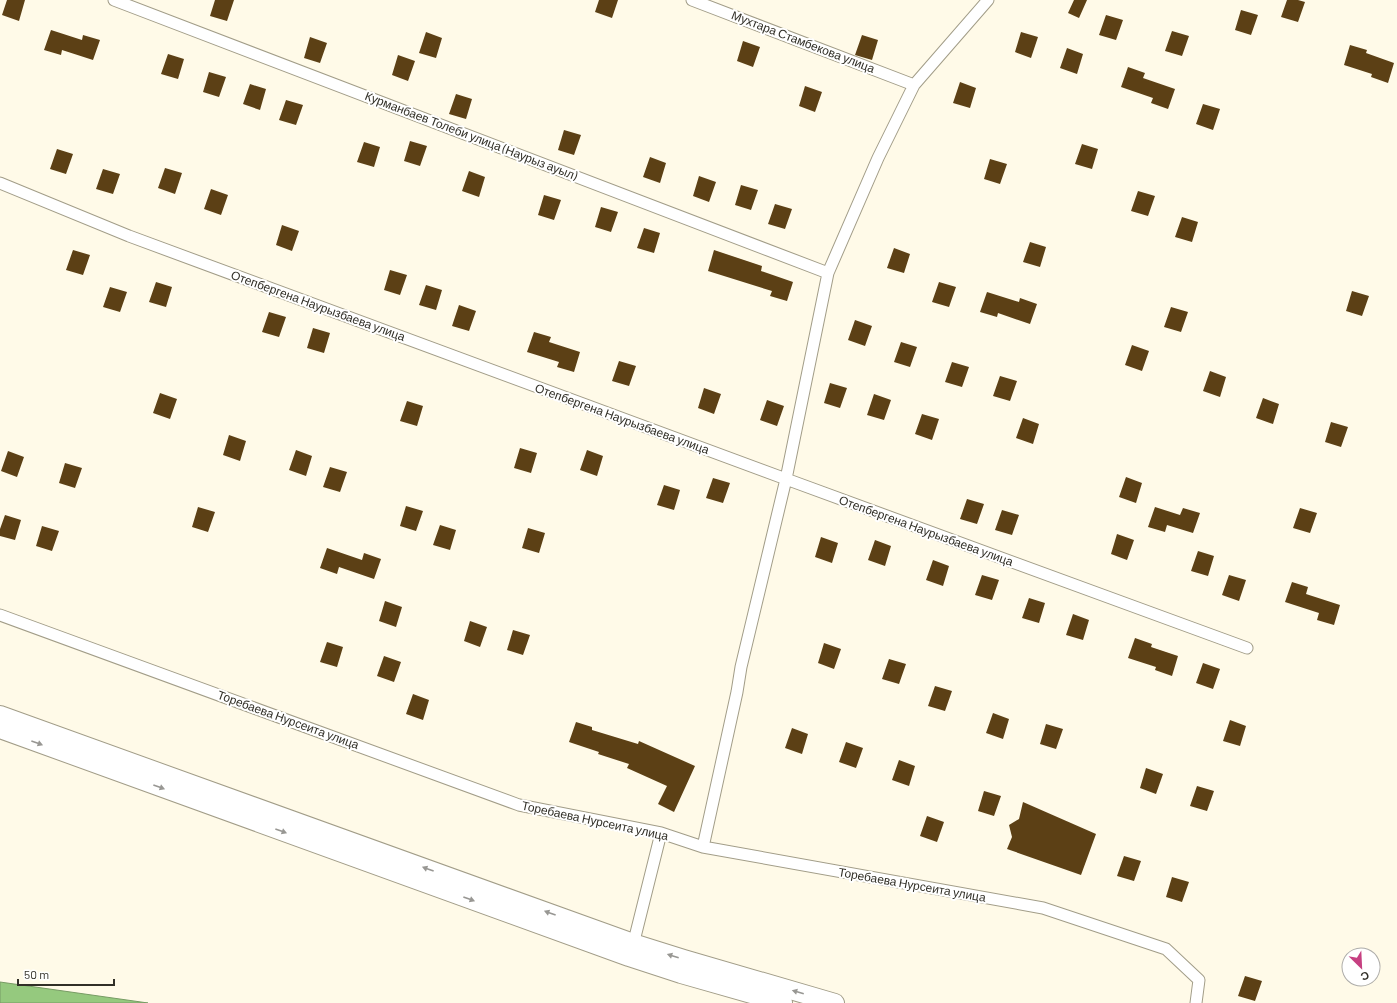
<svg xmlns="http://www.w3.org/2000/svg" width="1397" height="1003" viewBox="0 0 1397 1003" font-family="Barlow,sans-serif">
	<rect width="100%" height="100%" fill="#fffae8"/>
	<path fill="#95c97e" stroke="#779b64" d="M 0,982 L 148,1003 L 0,1003 Z"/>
	<path fill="#5c4015" d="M 7,0 L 25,0 L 19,21 L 2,15 Z
		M 215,0 L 234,0 L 227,21 L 210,16 Z
		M 599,0 L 618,0 L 612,18 L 595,12 Z
		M 1074,0 L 1087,0 L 1079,18 L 1068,13 Z
		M 1287,0 L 1298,0 L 1305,2 L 1298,22 L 1281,17 Z
		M 1241,10 L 1258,15 L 1251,35 L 1235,30 Z
		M 1106,15 L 1123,20 L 1116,40 L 1099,35 Z
		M 51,30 L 82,40 L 83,35 L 100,40 L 93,60 L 62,50 L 61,55 L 44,50 Z
		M 1172,31 L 1189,36 L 1182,56 L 1165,51 Z
		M 426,32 L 442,38 L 436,58 L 419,53 Z
		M 1021,32 L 1038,37 L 1031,58 L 1015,52 Z
		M 862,35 L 878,40 L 872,60 L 855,55 Z
		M 310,37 L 327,43 L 320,63 L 304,58 Z
		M 743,41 L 760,47 L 753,67 L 737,61 Z
		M 1350,45 L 1367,50 L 1366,53 L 1394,63 L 1388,83 L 1371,77 L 1372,74 L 1344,65 Z
		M 1067,48 L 1083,54 L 1077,74 L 1060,68 Z
		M 168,54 L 184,59 L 178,79 L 161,74 Z
		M 398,55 L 415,61 L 408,81 L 392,75 Z
		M 1128,67 L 1145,73 L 1143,78 L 1175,89 L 1168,109 L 1151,103 L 1153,98 L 1121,87 Z
		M 209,72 L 226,77 L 219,97 L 203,92 Z
		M 960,82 L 976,88 L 970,108 L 953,103 Z
		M 250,84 L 266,89 L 260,110 L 243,104 Z
		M 805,86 L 822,92 L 815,112 L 799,106 Z
		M 456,94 L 472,99 L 466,119 L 449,114 Z
		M 286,100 L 303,105 L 296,125 L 279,120 Z
		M 1203,104 L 1220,109 L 1213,130 L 1196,124 Z
		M 564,130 L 581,135 L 574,155 L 558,150 Z
		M 410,141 L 427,146 L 420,166 L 404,161 Z
		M 364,142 L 380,147 L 374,167 L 357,162 Z
		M 1082,144 L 1098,149 L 1092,169 L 1075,164 Z
		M 57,149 L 73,154 L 66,174 L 50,169 Z
		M 650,157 L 666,163 L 660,183 L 643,177 Z
		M 990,159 L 1007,164 L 1000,184 L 984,179 Z
		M 165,168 L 182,173 L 175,194 L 158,188 Z
		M 103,169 L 120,174 L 113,194 L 96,189 Z
		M 469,171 L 485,177 L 479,197 L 462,191 Z
		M 699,176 L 716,182 L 709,202 L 693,196 Z
		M 741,185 L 758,190 L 751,210 L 735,205 Z
		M 211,189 L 228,195 L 221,215 L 204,209 Z
		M 1138,191 L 1155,196 L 1148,216 L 1131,211 Z
		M 544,195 L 561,200 L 554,220 L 538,215 Z
		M 775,204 L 792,209 L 785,229 L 768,224 Z
		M 601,207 L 618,212 L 611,232 L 595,227 Z
		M 1182,217 L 1198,222 L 1192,242 L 1175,237 Z
		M 282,225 L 299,231 L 292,251 L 276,245 Z
		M 644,228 L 660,233 L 654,253 L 637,248 Z
		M 1030,242 L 1046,247 L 1040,267 L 1023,262 Z
		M 894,248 L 910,254 L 904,273 L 887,268 Z
		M 73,250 L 90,255 L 83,275 L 66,270 Z
		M 714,250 L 762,266 L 761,271 L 793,282 L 787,301 L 770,296 L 772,291 L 708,271 Z
		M 390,270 L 407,275 L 400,295 L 384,290 Z
		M 156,282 L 172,287 L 166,307 L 149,302 Z
		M 939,282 L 956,287 L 949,307 L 932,302 Z
		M 426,285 L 442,290 L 436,310 L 419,305 Z
		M 110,287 L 127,292 L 120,312 L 103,307 Z
		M 1352,291 L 1369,296 L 1362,316 L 1346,311 Z
		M 987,292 L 1019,302 L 1020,298 L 1037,304 L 1030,324 L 998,313 L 997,317 L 980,312 Z
		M 459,305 L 476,311 L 469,331 L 452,326 Z
		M 1171,307 L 1188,312 L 1181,332 L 1164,327 Z
		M 269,312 L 286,317 L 279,337 L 262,332 Z
		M 855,320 L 872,326 L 865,346 L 848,340 Z
		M 313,328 L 330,333 L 324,353 L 307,348 Z
		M 534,332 L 551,337 L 549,342 L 580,352 L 574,372 L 557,367 L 559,362 L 527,352 Z
		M 901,342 L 917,347 L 910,367 L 894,362 Z
		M 1132,345 L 1149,351 L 1142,371 L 1125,365 Z
		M 619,361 L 636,366 L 629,386 L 612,381 Z
		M 952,362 L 969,367 L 962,387 L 945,382 Z
		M 1210,371 L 1226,377 L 1220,397 L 1203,391 Z
		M 1000,376 L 1017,381 L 1010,401 L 993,396 Z
		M 830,383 L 847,388 L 840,408 L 824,403 Z
		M 704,388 L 721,394 L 714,414 L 698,408 Z
		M 160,393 L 177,399 L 170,419 L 153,413 Z
		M 874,394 L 891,400 L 884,420 L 867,415 Z
		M 1263,398 L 1279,404 L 1273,424 L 1256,418 Z
		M 767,400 L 784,406 L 777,426 L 760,420 Z
		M 407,401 L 423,406 L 417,426 L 400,421 Z
		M 922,414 L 939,419 L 932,440 L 915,434 Z
		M 1023,418 L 1039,424 L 1033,444 L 1016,438 Z
		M 1331,422 L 1348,427 L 1341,447 L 1325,442 Z
		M 229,435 L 246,441 L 240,461 L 223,455 Z
		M 520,448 L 537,453 L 531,473 L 514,468 Z
		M 296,450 L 312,456 L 306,476 L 289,470 Z
		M 587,450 L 603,456 L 597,476 L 580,470 Z
		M 8,451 L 24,457 L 17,477 L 1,471 Z
		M 65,463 L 82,468 L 75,488 L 59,483 Z
		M 330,467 L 347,472 L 340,492 L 323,487 Z
		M 1126,477 L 1142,483 L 1136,503 L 1119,497 Z
		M 713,478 L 730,483 L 723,503 L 706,498 Z
		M 664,485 L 680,490 L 674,510 L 657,505 Z
		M 967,499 L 984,504 L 977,524 L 960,519 Z
		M 406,506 L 423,511 L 416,531 L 400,526 Z
		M 198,507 L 215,512 L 208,532 L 192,527 Z
		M 1155,507 L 1180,515 L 1183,508 L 1200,513 L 1193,533 L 1167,525 L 1165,532 L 1148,527 Z
		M 1300,508 L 1317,513 L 1310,533 L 1293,528 Z
		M 1002,510 L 1019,515 L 1012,535 L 995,530 Z
		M 5,515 L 21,520 L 15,540 L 0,536 L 0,529 Z
		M 440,525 L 456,530 L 450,550 L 433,545 Z
		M 42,526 L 59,531 L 52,551 L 36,546 Z
		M 528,528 L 545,533 L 539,553 L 522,548 Z
		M 1117,534 L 1134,540 L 1127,560 L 1111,554 Z
		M 821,537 L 838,543 L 832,563 L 815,557 Z
		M 875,540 L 891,546 L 885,566 L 868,560 Z
		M 327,548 L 362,560 L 364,553 L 381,559 L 374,579 L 339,567 L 337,574 L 320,568 Z
		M 1198,551 L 1214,556 L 1208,576 L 1191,571 Z
		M 933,560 L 949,566 L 943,586 L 926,580 Z
		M 982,575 L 999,580 L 992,600 L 975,595 Z
		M 1229,575 L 1246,580 L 1239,601 L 1222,595 Z
		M 1292,582 L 1308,587 L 1306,594 L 1340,605 L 1334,625 L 1317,620 L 1319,613 L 1285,602 Z
		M 1029,598 L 1045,603 L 1039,623 L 1022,618 Z
		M 385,601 L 402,607 L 396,627 L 379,621 Z
		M 1073,614 L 1089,620 L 1083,640 L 1066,635 Z
		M 470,621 L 487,627 L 480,647 L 464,641 Z
		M 513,630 L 530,635 L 523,655 L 507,650 Z
		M 1135,638 L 1152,644 L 1151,647 L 1178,656 L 1172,676 L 1155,670 L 1156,667 L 1128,658 Z
		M 327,642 L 343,647 L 337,667 L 320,662 Z
		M 824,643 L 841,649 L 834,669 L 818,663 Z
		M 384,656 L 401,662 L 394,682 L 377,676 Z
		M 889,659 L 906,664 L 899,684 L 882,679 Z
		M 1203,663 L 1220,669 L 1213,689 L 1196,683 Z
		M 935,686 L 952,691 L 945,711 L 928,706 Z
		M 413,694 L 429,700 L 423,720 L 406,714 Z
		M 993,713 L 1009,719 L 1003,739 L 986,733 Z
		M 1230,720 L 1246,726 L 1240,746 L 1223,741 Z
		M 576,722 L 592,727 L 592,730 L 638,744 L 639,741 L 695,766 L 674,812 L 658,804 L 667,786 L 627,768 L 629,764 L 598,754 L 599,752 L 569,742 Z
		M 1046,724 L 1063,729 L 1056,749 L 1040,744 Z
		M 792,728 L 808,734 L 802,754 L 785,748 Z
		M 846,742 L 863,748 L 856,768 L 839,762 Z
		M 899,760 L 915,766 L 909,786 L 892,780 Z
		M 1146,768 L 1163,774 L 1156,794 L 1140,788 Z
		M 1197,786 L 1214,791 L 1207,811 L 1190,806 Z
		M 984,791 L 1001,796 L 994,816 L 978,811 Z
		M 1023,802 L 1096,834 L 1081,875 L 1007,849 L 1012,837 L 1009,825 L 1019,819 Z
		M 927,816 L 944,822 L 937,842 L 920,836 Z
		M 1124,856 L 1141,861 L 1134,881 L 1117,876 Z
		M 1172,877 L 1189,882 L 1182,902 L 1166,897 Z
		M 1245,976 L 1262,981 L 1255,1001 L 1238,996 Z"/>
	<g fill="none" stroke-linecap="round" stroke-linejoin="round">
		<g stroke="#a29d88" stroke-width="13">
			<path id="minor" d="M 114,0 L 828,273
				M 692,0 L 914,85
				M 0,183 L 129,236 L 786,479 L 1247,648
				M 0,615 L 519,805 L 661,833 L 703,847 L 1043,908 L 1166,949 L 1199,980 L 1196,1003
				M 703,847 L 737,692 L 741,667 L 786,479 L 828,273 L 878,158 L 914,85 L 988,0
				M 632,949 L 661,833"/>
		</g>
		<g stroke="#a29d88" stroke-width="20">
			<path id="trunk" d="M 0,715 L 633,943 L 684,959 L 835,1003
				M 0,729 L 629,957 L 681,974 L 783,1003"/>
		</g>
		<use href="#minor" stroke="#fff" stroke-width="11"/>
		<use href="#trunk" stroke="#fff" stroke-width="18"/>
	</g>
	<defs><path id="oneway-solid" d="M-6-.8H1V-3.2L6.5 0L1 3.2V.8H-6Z"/></defs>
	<g fill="#989793">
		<use href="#oneway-solid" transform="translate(37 743) rotate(20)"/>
		<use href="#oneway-solid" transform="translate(159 787) rotate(20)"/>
		<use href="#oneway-solid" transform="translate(281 831) rotate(20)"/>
		<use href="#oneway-solid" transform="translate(428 869) rotate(-160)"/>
		<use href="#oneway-solid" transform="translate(469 899) rotate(20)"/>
		<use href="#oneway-solid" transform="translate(550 913) rotate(-160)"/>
		<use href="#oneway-solid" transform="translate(673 956) rotate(-162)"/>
		<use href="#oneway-solid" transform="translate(798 992) rotate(-164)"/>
	</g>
	<g text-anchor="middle" stroke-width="4" stroke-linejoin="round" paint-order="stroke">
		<g font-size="12" fill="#312f27" stroke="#fff">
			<text transform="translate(803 42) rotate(21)" y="4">Мухтара Стамбекова улица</text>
			<text transform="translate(471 136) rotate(21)" y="4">Курманбаев Толеби улица (Наурыз ауыл)</text>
			<text transform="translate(318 306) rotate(20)" y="4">Отепбергена Наурызбаева улица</text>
			<text transform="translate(622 419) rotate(20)" y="4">Отепбергена Наурызбаева улица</text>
			<text transform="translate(926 531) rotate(20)" y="4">Отепбергена Наурызбаева улица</text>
			<text transform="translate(288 720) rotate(20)" y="4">Торебаева Нурсеита улица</text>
			<text transform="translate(595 821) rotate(12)" y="4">Торебаева Нурсеита улица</text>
			<text transform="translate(912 885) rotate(10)" y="4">Торебаева Нурсеита улица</text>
		</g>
	</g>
	<g transform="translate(1361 967) rotate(156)"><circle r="19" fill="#ffffff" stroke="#adaca9"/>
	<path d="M0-3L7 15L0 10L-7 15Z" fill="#c64081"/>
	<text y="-6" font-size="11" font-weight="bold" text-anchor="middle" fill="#312f27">С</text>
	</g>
	<path d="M18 979v6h96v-6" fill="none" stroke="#312f27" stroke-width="2"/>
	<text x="24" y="979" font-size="12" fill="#312f27" stroke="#ffffff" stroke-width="3" paint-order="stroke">50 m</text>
</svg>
